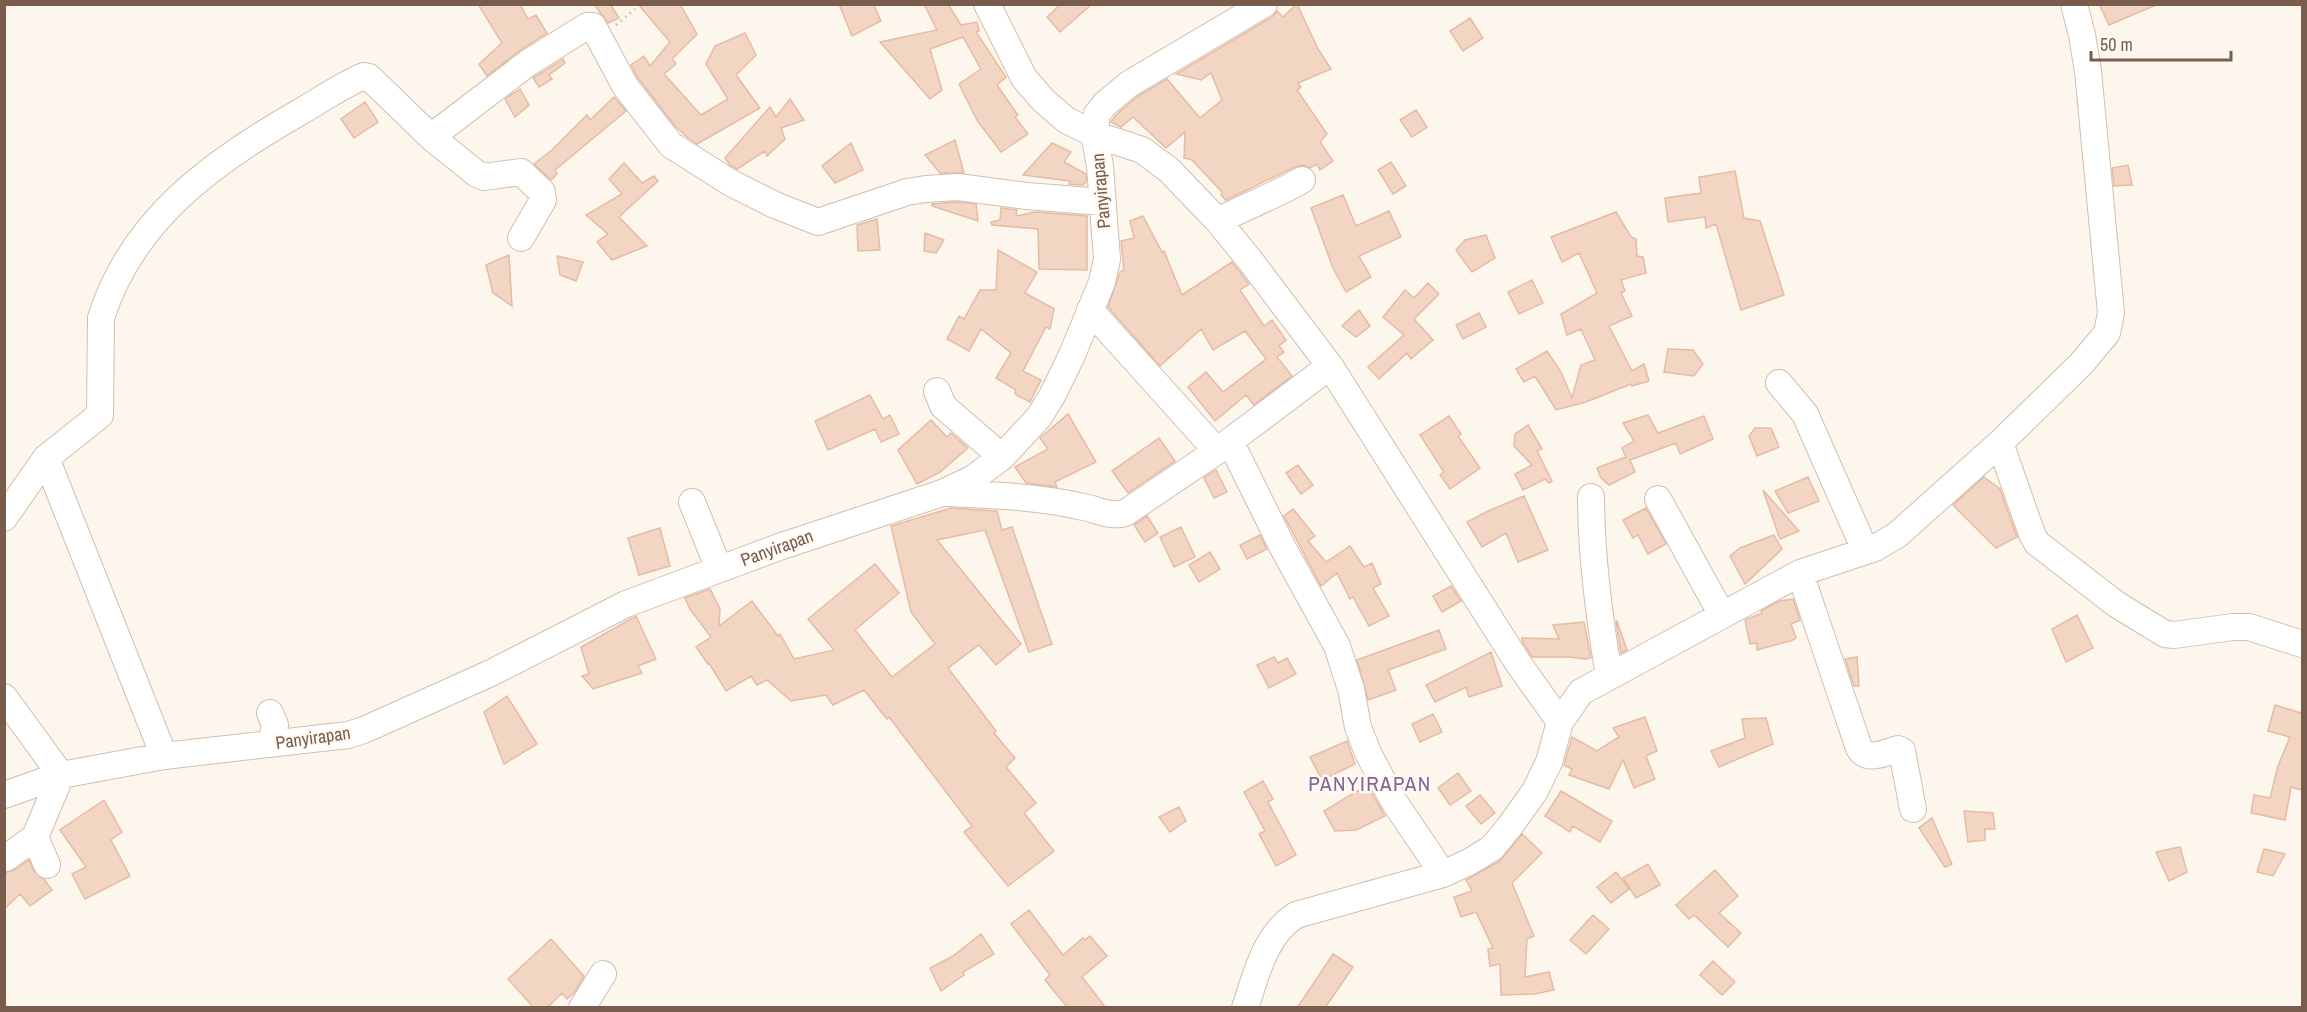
<svg xmlns="http://www.w3.org/2000/svg" width="2307" height="1012" viewBox="0 0 2307 1012" font-family="'Archivo Narrow',sans-serif">
	<rect width="100%" height="100%" fill="#fdf6ec"/>
	<path fill="#f3d5c3" stroke="#e6bba3" stroke-width="1.5" d="M 478,4 L 520,4 L 528,19 L 536,15 L 547,33 L 519,51 L 487,76 L 479,64 L 502,43 Z
		M 594,4 L 610,4 L 619,18 L 608,23 Z
		M 638,4 L 680,4 L 697,34 L 672,59 L 676,64 L 664,74 L 701,115 L 728,99 L 706,64 L 715,46 L 745,33 L 756,55 L 736,75 L 760,108 L 697,144 L 687,137 L 675,126 L 638,78 L 631,65 L 644,56 L 650,66 L 670,42 Z
		M 839,4 L 873,4 L 881,21 L 852,36 Z
		M 924,4 L 948,4 L 961,25 L 977,22 L 979,31 L 976,32 L 1006,77 L 997,85 L 1018,115 L 1015,117 L 1028,134 L 1001,152 L 977,120 L 959,84 L 981,69 L 963,37 L 930,49 L 942,90 L 930,99 L 880,42 L 937,30 Z
		M 1061,4 L 1092,4 L 1060,32 L 1047,17 Z
		M 1297,4 L 1318,49 L 1331,69 L 1298,83 L 1301,87 L 1297,90 L 1327,134 L 1320,142 L 1333,161 L 1320,170 L 1317,164 L 1310,168 L 1303,165 L 1295,167 L 1226,200 L 1221,195 L 1222,192 L 1192,160 L 1184,158 L 1185,132 L 1166,148 L 1133,117 L 1121,127 L 1111,122 L 1116,115 L 1138,96 L 1167,79 L 1200,118 L 1222,100 L 1211,73 L 1201,80 L 1176,74 L 1272,17 L 1277,11 L 1283,17 Z
		M 2099,4 L 2156,4 L 2156,5 L 2109,25 Z
		M 1470,18 L 1483,38 L 1463,51 L 1450,31 Z
		M 563,59 L 565,63 L 549,75 L 552,79 L 539,87 L 533,78 Z
		M 520,89 L 529,105 L 515,117 L 505,99 Z
		M 614,97 L 626,111 L 555,170 L 557,174 L 551,180 L 534,164 L 552,150 L 587,115 L 590,120 Z
		M 790,99 L 804,120 L 781,128 L 785,139 L 767,156 L 765,151 L 737,169 L 730,165 L 725,158 L 770,107 L 776,117 Z
		M 365,102 L 378,122 L 354,138 L 341,119 Z
		M 1416,110 L 1427,127 L 1412,137 L 1400,120 Z
		M 955,140 L 964,173 L 940,173 L 925,155 Z
		M 851,143 L 863,170 L 835,183 L 822,166 Z
		M 1052,143 L 1071,152 L 1064,162 L 1086,174 L 1086,182 L 1083,185 L 1069,184 L 1070,181 L 1023,175 Z
		M 1391,162 L 1406,186 L 1393,194 L 1378,170 Z
		M 624,163 L 642,183 L 654,176 L 658,181 L 619,217 L 647,246 L 612,260 L 597,242 L 608,234 L 586,215 L 622,194 L 609,179 Z
		M 2128,165 L 2132,185 L 2114,186 L 2112,168 Z
		M 1735,171 L 1744,218 L 1760,221 L 1784,295 L 1741,310 L 1716,224 L 1706,228 L 1705,217 L 1668,222 L 1665,198 L 1701,193 L 1699,177 Z
		M 1343,195 L 1356,226 L 1389,211 L 1401,237 L 1359,256 L 1371,277 L 1346,292 L 1333,268 L 1311,208 Z
		M 957,202 L 976,204 L 978,221 L 932,206 L 932,204 Z
		M 1001,208 L 1017,210 L 1016,216 L 1035,212 L 1087,216 L 1087,270 L 1039,269 L 1038,229 L 992,225 L 991,222 L 1000,220 Z
		M 1616,212 L 1631,237 L 1636,239 L 1637,256 L 1643,257 L 1646,273 L 1621,280 L 1625,291 L 1621,293 L 1632,316 L 1609,326 L 1632,371 L 1644,364 L 1649,381 L 1632,386 L 1631,384 L 1586,402 L 1556,410 L 1535,376 L 1524,382 L 1516,369 L 1547,351 L 1561,372 L 1572,398 L 1581,365 L 1595,360 L 1581,329 L 1567,335 L 1561,314 L 1597,293 L 1579,253 L 1562,262 L 1551,237 Z
		M 1143,216 L 1162,252 L 1164,251 L 1182,295 L 1232,262 L 1249,284 L 1240,290 L 1264,326 L 1272,320 L 1286,340 L 1279,346 L 1284,352 L 1277,357 L 1292,376 L 1254,405 L 1246,395 L 1215,421 L 1188,387 L 1206,372 L 1223,392 L 1266,359 L 1245,331 L 1213,350 L 1201,329 L 1160,366 L 1108,307 L 1120,272 L 1124,270 L 1121,241 L 1134,238 L 1130,221 Z
		M 877,219 L 880,250 L 858,251 L 857,225 Z
		M 925,233 L 944,240 L 936,253 L 924,251 Z
		M 1486,235 L 1495,258 L 1472,272 L 1456,250 L 1465,240 Z
		M 998,250 L 1037,272 L 1025,293 L 1054,309 L 1050,329 L 1046,327 L 1023,371 L 1041,380 L 1030,402 L 1015,394 L 1016,390 L 996,378 L 1011,353 L 981,329 L 969,351 L 947,339 L 959,316 L 964,319 L 980,290 L 996,290 Z
		M 509,255 L 512,306 L 493,293 L 486,265 Z
		M 557,256 L 583,262 L 576,281 L 560,275 Z
		M 1532,280 L 1543,303 L 1519,314 L 1508,292 Z
		M 1428,283 L 1439,294 L 1414,319 L 1433,340 L 1411,359 L 1407,353 L 1379,379 L 1368,367 L 1404,335 L 1383,317 L 1405,290 L 1414,298 Z
		M 1359,310 L 1370,326 L 1356,337 L 1342,326 Z
		M 1479,313 L 1486,327 L 1463,339 L 1456,325 Z
		M 1668,349 L 1693,350 L 1703,364 L 1694,376 L 1664,372 Z
		M 870,395 L 883,419 L 890,415 L 899,434 L 881,442 L 875,429 L 828,450 L 815,421 Z
		M 1068,414 L 1096,462 L 1055,482 L 1057,487 L 1026,483 L 1015,467 L 1048,449 L 1040,438 Z
		M 1648,415 L 1658,433 L 1704,416 L 1713,439 L 1680,454 L 1676,443 L 1630,460 L 1635,472 L 1609,485 L 1601,478 L 1597,468 L 1626,457 L 1622,448 L 1634,441 L 1623,423 Z
		M 1449,416 L 1461,434 L 1458,436 L 1480,468 L 1450,489 L 1440,475 L 1444,472 L 1420,435 Z
		M 931,420 L 947,437 L 951,433 L 968,448 L 940,472 L 917,484 L 898,450 Z
		M 1528,425 L 1542,449 L 1537,451 L 1552,481 L 1549,483 L 1545,479 L 1523,490 L 1515,474 L 1532,465 L 1514,446 L 1515,434 Z
		M 1755,428 L 1771,428 L 1779,447 L 1757,456 L 1749,436 Z
		M 1159,438 L 1175,461 L 1128,493 L 1112,471 Z
		M 1298,465 L 1313,485 L 1301,494 L 1286,473 Z
		M 1216,470 L 1227,492 L 1214,498 L 1204,478 Z
		M 1808,477 L 1819,501 L 1788,513 L 1775,491 Z
		M 1984,477 L 2000,489 L 2017,537 L 1996,548 L 1953,505 Z
		M 1763,490 L 1799,531 L 1780,539 Z
		M 1524,496 L 1548,550 L 1518,562 L 1506,533 L 1482,547 L 1467,522 L 1488,511 Z
		M 951,508 L 997,511 L 1002,530 L 1012,527 L 1052,644 L 1029,652 L 985,530 L 937,540 L 1021,644 L 996,665 L 979,645 L 948,668 L 996,731 L 994,733 L 1015,758 L 1006,767 L 1036,803 L 1024,813 L 1054,851 L 1008,886 L 964,832 L 972,826 L 889,717 L 887,719 L 864,690 L 833,705 L 826,695 L 791,701 L 767,680 L 757,685 L 751,676 L 726,691 L 709,663 L 708,664 L 696,647 L 711,637 L 690,609 L 685,598 L 710,589 L 720,609 L 719,626 L 752,601 L 778,636 L 780,634 L 794,659 L 834,650 L 808,619 L 875,564 L 899,593 L 855,630 L 892,677 L 935,644 L 911,612 L 891,526 Z
		M 1646,508 L 1666,544 L 1648,554 L 1638,535 L 1633,538 L 1623,520 Z
		M 1293,509 L 1315,536 L 1308,541 L 1326,562 L 1350,546 L 1364,567 L 1372,563 L 1381,584 L 1373,588 L 1389,616 L 1369,626 L 1353,597 L 1350,599 L 1337,573 L 1321,586 L 1284,516 Z
		M 1147,516 L 1158,533 L 1145,542 L 1134,525 Z
		M 1181,527 L 1195,557 L 1174,567 L 1160,537 Z
		M 660,528 L 670,566 L 639,575 L 628,538 Z
		M 1260,535 L 1267,549 L 1247,559 L 1240,545 Z
		M 1774,535 L 1782,549 L 1745,584 L 1730,556 L 1740,548 Z
		M 1210,552 L 1220,569 L 1199,582 L 1189,565 Z
		M 1451,586 L 1461,601 L 1442,612 L 1433,596 Z
		M 1793,599 L 1800,620 L 1791,624 L 1796,638 L 1793,640 L 1757,650 L 1757,643 L 1750,644 L 1745,620 L 1762,613 L 1761,611 L 1779,601 Z
		M 2077,615 L 2093,648 L 2066,662 L 2052,629 Z
		M 636,616 L 656,659 L 638,666 L 642,673 L 593,689 L 582,676 L 589,674 L 581,647 Z
		M 1617,621 L 1627,650 L 1621,653 L 1616,622 Z
		M 1584,622 L 1591,658 L 1586,659 L 1569,657 L 1532,657 L 1522,641 L 1522,638 L 1559,639 L 1553,625 Z
		M 1439,630 L 1446,649 L 1388,670 L 1396,690 L 1368,700 L 1357,660 Z
		M 1491,652 L 1502,686 L 1469,697 L 1466,687 L 1435,702 L 1426,685 Z
		M 1274,657 L 1278,663 L 1287,658 L 1296,674 L 1269,688 L 1257,665 Z
		M 1857,657 L 1859,686 L 1854,686 L 1845,659 Z
		M 507,696 L 537,744 L 504,764 L 484,712 Z
		M 2275,705 L 2301,713 L 2302,709 L 2302,790 L 2291,787 L 2285,820 L 2251,813 L 2254,795 L 2270,798 L 2278,766 L 2290,737 L 2268,731 Z
		M 1433,714 L 1442,732 L 1420,742 L 1412,724 Z
		M 1645,717 L 1657,751 L 1646,756 L 1655,779 L 1634,788 L 1623,760 L 1609,789 L 1569,775 L 1572,769 L 1564,765 L 1572,737 L 1597,751 L 1619,737 L 1613,728 Z
		M 1766,718 L 1773,744 L 1719,767 L 1711,751 L 1745,738 L 1742,719 Z
		M 1347,741 L 1355,764 L 1322,780 L 1310,757 Z
		M 1458,773 L 1471,791 L 1450,805 L 1438,788 Z
		M 1263,781 L 1273,799 L 1268,802 L 1296,855 L 1276,866 L 1259,834 L 1265,831 L 1244,792 Z
		M 1367,785 L 1385,816 L 1356,830 L 1335,831 L 1324,811 Z
		M 1561,791 L 1612,821 L 1600,842 L 1573,826 L 1570,832 L 1545,816 Z
		M 1480,795 L 1495,813 L 1481,824 L 1466,806 Z
		M 104,800 L 122,832 L 111,840 L 130,876 L 85,899 L 72,874 L 86,867 L 60,830 Z
		M 1179,807 L 1186,821 L 1170,832 L 1159,817 Z
		M 1964,811 L 1993,813 L 1995,829 L 1985,829 L 1985,840 L 1968,842 Z
		M 1932,818 L 1952,864 L 1945,867 L 1919,828 Z
		M 1522,834 L 1542,853 L 1512,883 L 1534,936 L 1527,939 L 1525,977 L 1549,972 L 1554,990 L 1534,994 L 1501,995 L 1500,964 L 1490,966 L 1488,949 L 1493,948 L 1476,912 L 1461,917 L 1454,897 L 1472,891 L 1466,880 L 1500,861 Z
		M 2180,847 L 2187,872 L 2169,881 L 2156,852 Z
		M 2264,849 L 2285,854 L 2273,876 L 2257,872 Z
		M 29,860 L 34,871 L 44,879 L 52,890 L 30,906 L 20,894 L 4,909 L 4,873 L 14,870 Z
		M 1648,864 L 1660,885 L 1636,898 L 1623,878 Z
		M 1715,870 L 1738,896 L 1719,913 L 1741,933 L 1728,947 L 1694,915 L 1689,919 L 1676,905 Z
		M 1616,872 L 1629,889 L 1611,903 L 1597,887 Z
		M 1029,910 L 1063,955 L 1083,938 L 1085,940 L 1090,936 L 1107,956 L 1082,977 L 1106,1008 L 1068,1008 L 1045,980 L 1050,975 L 1011,924 Z
		M 1593,915 L 1609,929 L 1586,954 L 1570,940 Z
		M 981,934 L 994,954 L 963,972 L 964,975 L 941,991 L 930,968 L 953,956 Z
		M 551,939 L 584,976 L 574,993 L 567,999 L 562,993 L 547,1008 L 534,1008 L 508,979 Z
		M 1333,954 L 1353,967 L 1325,1008 L 1297,1008 Z
		M 1713,961 L 1735,982 L 1722,995 L 1700,975 Z"/>
	<g fill="none" stroke-linecap="round" stroke-linejoin="round">
		<g stroke="#d1beb0" stroke-width="28">
			<path id="minor" d="M 987,4 L 1024,78 L 1043,100 L 1066,120 L 1094,134 L 1142,150 L 1169,170 L 1218,221 L 1249,259 L 1330,366 L 1518,663 L 1560,722
				M 431,137 L 477,174 L 484,177 L 521,172 L 542,192 L 543,200 L 521,238
				M 1218,221 C 1246,206 1275,196 1302,180
				M 1090,310 L 1217,451 L 1330,366
				M 1779,383 L 1805,414 L 1865,550
				M 937,391 L 943,406 L 1002,457
				M 1230,441 L 1283,548 L 1337,646 L 1351,689 L 1358,727 L 1368,753 L 1393,800 L 1443,874
				M 2000,443 L 2032,534 L 2037,543 L 2116,604 L 2165,634 L 2174,635 L 2233,627 L 2249,627 L 2302,644
				M 46,458 L 164,756
				M 948,493 C 995,495 1042,497 1088,508 C 1100,511 1112,517 1125,513 L 1217,451
				M 1591,497 C 1591,557 1599,616 1609,676
				M 1658,499 L 1722,615
				M 692,502 L 719,569
				M 4,518 L 46,458 L 100,415 L 101,318 C 132,219 214,161 300,112 C 321,100 342,85 364,76 L 369,77 L 431,137 L 528,63 L 587,26 L 593,26 L 625,86 L 671,145 L 731,183 L 775,205 L 818,222 L 907,192 L 926,189 L 958,187 L 1027,196 L 1102,202
				M 1800,573 L 1859,748 C 1867,762 1884,753 1898,749 L 1902,751 L 1913,809
				M 4,697 L 61,775 L 35,837 L 47,865
				M 270,713 L 275,725 L 271,744
				M 4,795 L 61,775 L 164,756 L 348,735 L 364,730 L 493,672 L 626,604 L 779,547 L 942,493 L 972,479 L 1002,457 L 1039,417 L 1052,396 L 1072,355 L 1102,282 L 1107,259 L 1100,166 L 1094,134 L 1097,114 L 1105,104 L 1129,84 L 1264,4
				M 6,858 L 35,837
				M 582,1008 L 603,974
				M 1245,1008 C 1257,973 1264,936 1296,915 L 1443,874 L 1469,862 L 1492,848 L 1510,826 L 1535,791 L 1549,762 L 1560,722 L 1581,692 L 1800,573 L 1875,548 L 1897,535 L 2000,443 L 2081,364 L 2107,333 L 2111,313 L 2088,71 L 2082,35 L 2074,4"/>
		</g>
		<path stroke="#d9b8a5" stroke-width="3" stroke-dasharray="1.5 4.5" stroke-linecap="butt" d="M 616,25 L 635,9"/>
		<use href="#minor" stroke="#fff" stroke-width="26"/>
	</g>
	<g text-anchor="middle" stroke-width="5" stroke-linejoin="round" paint-order="stroke">
		<g font-size="18" fill="#7a5c4d" stroke="#fffaf3">
			<text transform="translate(1101 191) rotate(-95)" y="6">Panyirapan</text>
			<text transform="translate(777 548) rotate(-20)" y="6">Panyirapan</text>
			<text transform="translate(313 738) rotate(-8)" y="6">Panyirapan</text>
		</g>
		<g font-size="21" letter-spacing="1.5" fill="#846695" stroke="#fffaf3">
			<text x="1370" y="791">PANYIRAPAN</text>
		</g>
	</g>
	<rect width="2307" height="1012" fill="none" stroke="#7a5c4d" stroke-width="12"/>
	<path d="M2091 51v9h140v-9" fill="none" stroke="#7a5c4d" stroke-width="3"/>
	<text x="2100" y="51" font-size="18" fill="#7a5c4d" stroke="#fffaf3" stroke-width="4.5" paint-order="stroke">50 m</text>
</svg>
